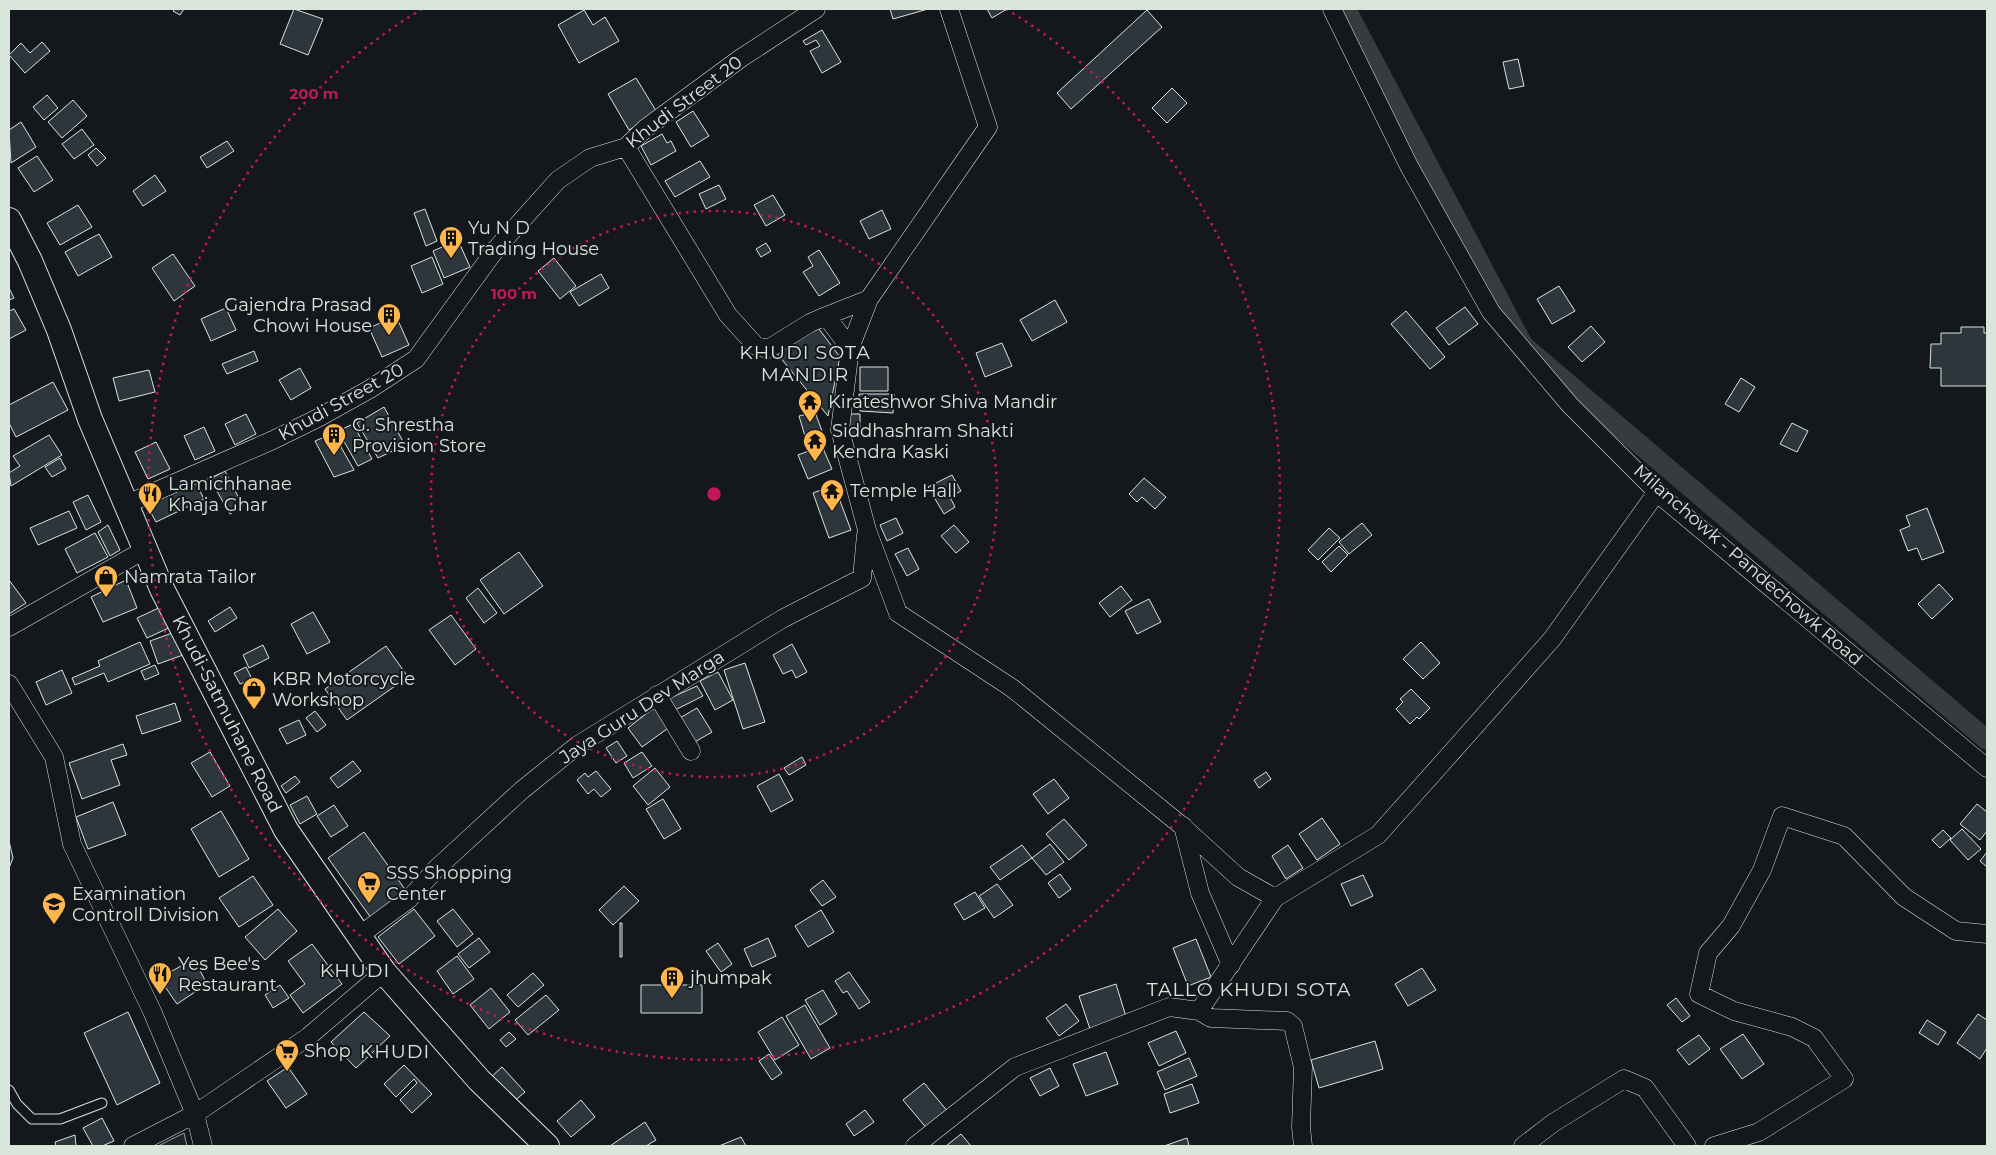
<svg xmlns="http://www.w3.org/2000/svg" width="1996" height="1155" viewBox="0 0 1996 1155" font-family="Montserrat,sans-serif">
	<rect width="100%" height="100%" fill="#14181c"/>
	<path fill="#202428" stroke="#939e99" d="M 184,1133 L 187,1146 L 158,1146 Z"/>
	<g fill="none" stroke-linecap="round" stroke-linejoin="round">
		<path stroke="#363b3e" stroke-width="20" d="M 1346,9 L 1523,345 L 1987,740"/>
	</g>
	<path fill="#2c363c" stroke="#d8e6dc" d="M 175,9 L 184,9 L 180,15 L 173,11 Z
		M 294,9 L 323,19 L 308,55 L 280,44 Z
		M 890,9 L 928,9 L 893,19 Z
		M 987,9 L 1007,9 L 992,18 Z
		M 584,10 L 593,25 L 605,17 L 619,41 L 579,63 L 558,25 Z
		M 1147,10 L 1162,27 L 1071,109 L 1057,93 Z
		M 822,30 L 841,62 L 822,73 L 810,51 L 820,46 L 816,40 L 806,45 L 803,41 Z
		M 42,42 L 50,51 L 25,73 L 9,55 L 21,43 L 30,53 Z
		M 1518,59 L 1524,86 L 1509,89 L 1503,62 Z
		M 636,78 L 658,114 L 629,130 L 608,94 Z
		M 1172,88 L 1187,103 L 1167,123 L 1152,108 Z
		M 47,95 L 58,108 L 44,120 L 33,107 Z
		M 73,100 L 87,116 L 62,138 L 48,122 Z
		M 693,111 L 709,136 L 691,147 L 676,122 Z
		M 21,122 L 36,147 L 11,163 L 9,130 Z
		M 82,129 L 94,145 L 74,159 L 62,144 Z
		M 662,134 L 667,143 L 671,141 L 676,151 L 651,165 L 641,146 Z
		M 227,141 L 234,151 L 207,168 L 200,157 Z
		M 96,148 L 106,158 L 97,166 L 88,155 Z
		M 37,156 L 53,180 L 34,192 L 18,168 Z
		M 700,161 L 710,177 L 675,197 L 665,181 Z
		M 155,175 L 166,191 L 143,206 L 133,191 Z
		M 719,185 L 726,199 L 706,209 L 699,194 Z
		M 773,195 L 785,215 L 766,226 L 754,205 Z
		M 78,205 L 92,227 L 60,245 L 47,223 Z
		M 425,209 L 437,241 L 426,246 L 414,213 Z
		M 882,210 L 891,229 L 869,239 L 860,221 Z
		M 99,234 L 112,257 L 78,276 L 65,252 Z
		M 458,240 L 470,267 L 444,278 L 433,251 Z
		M 766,243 L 771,251 L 761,257 L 756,249 Z
		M 819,250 L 840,283 L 819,296 L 803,272 L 813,266 L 808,257 Z
		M 173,254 L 195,286 L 174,301 L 152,268 Z
		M 432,257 L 443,284 L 422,293 L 411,266 Z
		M 554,258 L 576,286 L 560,299 L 538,271 Z
		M 601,274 L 609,288 L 579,306 L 570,292 Z
		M 1559,286 L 1575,311 L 1552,324 L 1537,299 Z
		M 9,288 L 14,298 L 9,300 Z
		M 1055,300 L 1067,322 L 1032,341 L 1020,320 Z
		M 1465,307 L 1478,324 L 1449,345 L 1436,328 Z
		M 226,308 L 236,330 L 211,341 L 201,319 Z
		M 14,309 L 26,330 L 9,339 L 9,311 Z
		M 1406,311 L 1445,357 L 1430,369 L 1391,324 Z
		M 396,316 L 409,345 L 382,357 L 369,328 Z
		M 816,325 L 840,357 L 828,416 L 775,351 Z
		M 1591,326 L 1605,342 L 1582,362 L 1568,347 Z
		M 1961,327 L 1984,327 L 1984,333 L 1987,333 L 1987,386 L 1941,386 L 1941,368 L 1930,368 L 1931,344 L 1941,344 L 1941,333 L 1961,333 Z
		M 1002,343 L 1012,366 L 985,377 L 976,353 Z
		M 254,351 L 258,361 L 227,374 L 222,364 Z
		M 860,367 L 888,367 L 888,391 L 860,391 Z
		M 300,368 L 311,388 L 291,400 L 279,380 Z
		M 149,370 L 155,392 L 119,401 L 113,378 Z
		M 1741,378 L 1755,387 L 1739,412 L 1725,404 Z
		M 53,382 L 68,410 L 16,437 L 9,423 L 9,405 Z
		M 859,394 L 894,394 L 893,413 L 860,411 Z
		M 384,407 L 405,445 L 378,458 L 357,423 Z
		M 815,412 L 822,431 L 805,436 L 799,416 Z
		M 246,414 L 256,434 L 235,445 L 225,424 Z
		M 847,414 L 860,414 L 860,435 L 847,435 Z
		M 1792,423 L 1808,431 L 1797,452 L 1780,444 Z
		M 353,424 L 372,459 L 358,466 L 338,431 Z
		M 204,427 L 215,451 L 195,460 L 184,436 Z
		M 333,433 L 354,470 L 334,477 L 315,441 Z
		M 49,435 L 62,455 L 11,486 L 9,473 L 20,466 L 13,456 Z
		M 156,442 L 170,469 L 148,479 L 135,452 Z
		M 822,446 L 832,469 L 808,479 L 798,455 Z
		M 60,458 L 66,469 L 52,477 L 45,467 Z
		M 225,471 L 243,506 L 230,514 L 210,479 Z
		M 952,475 L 961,491 L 950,497 L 955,507 L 944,514 L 928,487 Z
		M 1144,478 L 1166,497 L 1155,509 L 1142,497 L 1137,502 L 1129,494 Z
		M 194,479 L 204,499 L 156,522 L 145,502 Z
		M 834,485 L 851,530 L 829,538 L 813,493 Z
		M 88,495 L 101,522 L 86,530 L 73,502 Z
		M 1927,508 L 1944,552 L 1922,560 L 1917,548 L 1908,551 L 1900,530 L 1910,526 L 1906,516 Z
		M 69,511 L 77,528 L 38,545 L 30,528 Z
		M 896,518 L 903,533 L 887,541 L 880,525 Z
		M 1362,523 L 1372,535 L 1349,554 L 1339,542 Z
		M 108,525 L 120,550 L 110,556 L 98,532 Z
		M 954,525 L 969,542 L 956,553 L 941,536 Z
		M 1329,528 L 1340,538 L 1318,560 L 1308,550 Z
		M 95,533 L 108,557 L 77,573 L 65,549 Z
		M 1339,546 L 1348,555 L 1331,572 L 1322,562 Z
		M 908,548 L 919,569 L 907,576 L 895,554 Z
		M 519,552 L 543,586 L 504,614 L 480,580 Z
		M 9,580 L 26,603 L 9,614 Z
		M 126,580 L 137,608 L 103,622 L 91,597 Z
		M 1939,584 L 1953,599 L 1932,619 L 1918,604 Z
		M 1121,586 L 1132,600 L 1110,617 L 1099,603 Z
		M 478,588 L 497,613 L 484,623 L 466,598 Z
		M 1149,599 L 1161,622 L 1137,634 L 1125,611 Z
		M 163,606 L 173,626 L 147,638 L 137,618 Z
		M 230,607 L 237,618 L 215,632 L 208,621 Z
		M 313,612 L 330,642 L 307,654 L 291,624 Z
		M 451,615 L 476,649 L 455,665 L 429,630 Z
		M 175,632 L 183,655 L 158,664 L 150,641 Z
		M 140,642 L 150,664 L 108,682 L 104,673 L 75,685 L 72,678 L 100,666 L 98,661 Z
		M 1421,642 L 1440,663 L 1423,679 L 1403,659 Z
		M 792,644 L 807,672 L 796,678 L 792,670 L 783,674 L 773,655 Z
		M 263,645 L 269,658 L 249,668 L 243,655 Z
		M 386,646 L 408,677 L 347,720 L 325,689 Z
		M 745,663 L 765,722 L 743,729 L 724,670 Z
		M 155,665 L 159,674 L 145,680 L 141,671 Z
		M 246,667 L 252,679 L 240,684 L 234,673 Z
		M 62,670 L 72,693 L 46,705 L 36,682 Z
		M 718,672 L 733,700 L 715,710 L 700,681 Z
		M 697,686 L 703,696 L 675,710 L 668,699 Z
		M 1411,689 L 1430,708 L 1419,719 L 1417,717 L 1410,724 L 1396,709 L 1403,702 L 1400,699 Z
		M 175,703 L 181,721 L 142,734 L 136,716 Z
		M 656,706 L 671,726 L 642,747 L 628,728 Z
		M 697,708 L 712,732 L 693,743 L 678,719 Z
		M 315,711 L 326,725 L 317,732 L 306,718 Z
		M 299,720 L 306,735 L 287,744 L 279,729 Z
		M 617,741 L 627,756 L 616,763 L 606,748 Z
		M 123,744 L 127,755 L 111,760 L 120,785 L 82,799 L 69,763 Z
		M 210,752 L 230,786 L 212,797 L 191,763 Z
		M 642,752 L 652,766 L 633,778 L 624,763 Z
		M 802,757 L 806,765 L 789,775 L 784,768 Z
		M 353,761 L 361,771 L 338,788 L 330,778 Z
		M 655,768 L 670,787 L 648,805 L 633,786 Z
		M 596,771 L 611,789 L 601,797 L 594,789 L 588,794 L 577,780 L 585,773 L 588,777 Z
		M 1266,772 L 1271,779 L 1259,788 L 1254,780 Z
		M 779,774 L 793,800 L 771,812 L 757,786 Z
		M 295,776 L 300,782 L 286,793 L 281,786 Z
		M 1054,779 L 1069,798 L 1048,814 L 1033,794 Z
		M 307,796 L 317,814 L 300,824 L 290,805 Z
		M 663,799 L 681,829 L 664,839 L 646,809 Z
		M 113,802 L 126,835 L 88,849 L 76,817 Z
		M 1977,804 L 1987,812 L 1987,831 L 1980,840 L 1960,824 Z
		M 334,805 L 348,826 L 331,837 L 317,816 Z
		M 221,811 L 249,859 L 219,877 L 191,829 Z
		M 1322,818 L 1340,844 L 1317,860 L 1299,834 Z
		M 1064,819 L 1087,845 L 1069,860 L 1046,834 Z
		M 1962,829 L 1981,849 L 1968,860 L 1950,840 Z
		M 1943,830 L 1951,838 L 1940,848 L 1932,840 Z
		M 364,832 L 407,892 L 371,918 L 328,858 Z
		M 9,841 L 13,858 L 9,868 Z
		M 1050,844 L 1064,862 L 1046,875 L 1032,858 Z
		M 1022,845 L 1032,858 L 1000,880 L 990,867 Z
		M 1288,845 L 1303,868 L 1286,879 L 1272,856 Z
		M 1987,852 L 1987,867 L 1980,861 Z
		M 1060,874 L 1071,889 L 1059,898 L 1048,883 Z
		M 1363,875 L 1373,896 L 1351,906 L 1341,884 Z
		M 253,876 L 273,905 L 239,927 L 219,898 Z
		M 823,880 L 836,897 L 822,906 L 810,890 Z
		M 997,884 L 1013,905 L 994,918 L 979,896 Z
		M 624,886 L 639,901 L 613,925 L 599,910 Z
		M 975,892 L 985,908 L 964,920 L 954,904 Z
		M 278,909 L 297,931 L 265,960 L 245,937 Z
		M 414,909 L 435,936 L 399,964 L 378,937 Z
		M 453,909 L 473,934 L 457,947 L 437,921 Z
		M 821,910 L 834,932 L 808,947 L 795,926 Z
		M 620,923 L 622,923 L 622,957 L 620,957 Z
		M 479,938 L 490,952 L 469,968 L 458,954 Z
		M 768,938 L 776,956 L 752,967 L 744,949 Z
		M 1196,939 L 1211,977 L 1188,986 L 1173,948 Z
		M 718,943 L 732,964 L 721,972 L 706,951 Z
		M 312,944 L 342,984 L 303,1013 L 290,995 L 305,984 L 288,961 Z
		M 457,956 L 474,979 L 453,994 L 437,971 Z
		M 194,959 L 207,984 L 177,1004 L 159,978 Z
		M 1422,968 L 1436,990 L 1408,1006 L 1395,984 Z
		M 849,972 L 870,1002 L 859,1009 L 847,991 L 843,993 L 835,981 Z
		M 533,973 L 544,985 L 518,1007 L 507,995 Z
		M 1116,984 L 1127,1020 L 1091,1032 L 1079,996 Z
		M 280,985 L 289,998 L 273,1008 L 265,995 Z
		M 641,985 L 702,985 L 702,1013 L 641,1013 Z
		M 491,988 L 510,1012 L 489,1029 L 470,1005 Z
		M 823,990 L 837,1014 L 820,1025 L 805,1000 Z
		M 546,995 L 559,1010 L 528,1035 L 515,1020 Z
		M 1676,998 L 1690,1016 L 1682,1022 L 1667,1005 Z
		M 1066,1004 L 1079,1021 L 1059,1036 L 1046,1018 Z
		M 805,1005 L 830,1048 L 811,1059 L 786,1016 Z
		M 128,1012 L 160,1083 L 117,1105 L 84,1033 Z
		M 364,1012 L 390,1036 L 356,1068 L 331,1042 Z
		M 1978,1014 L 1987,1020 L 1987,1048 L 1980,1059 L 1957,1043 Z
		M 782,1017 L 799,1045 L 775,1060 L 758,1032 Z
		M 1927,1020 L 1946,1032 L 1938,1045 L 1919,1033 Z
		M 1176,1031 L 1186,1053 L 1159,1066 L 1148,1043 Z
		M 509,1032 L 516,1039 L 506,1047 L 500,1040 Z
		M 1743,1034 L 1764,1064 L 1742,1079 L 1720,1049 Z
		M 1699,1035 L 1710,1049 L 1689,1065 L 1677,1050 Z
		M 1375,1041 L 1383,1069 L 1319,1088 L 1311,1060 Z
		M 1106,1052 L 1118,1084 L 1086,1096 L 1073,1064 Z
		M 769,1054 L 782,1073 L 772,1080 L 759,1061 Z
		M 1189,1058 L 1197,1076 L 1165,1090 L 1157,1072 Z
		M 404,1065 L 432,1094 L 412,1113 L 400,1100 L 417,1083 L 414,1079 L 396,1097 L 384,1084 Z
		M 288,1067 L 307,1094 L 286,1108 L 267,1081 Z
		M 502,1067 L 525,1092 L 512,1103 L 489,1079 Z
		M 1050,1068 L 1059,1086 L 1040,1096 L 1030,1078 Z
		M 924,1083 L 949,1113 L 928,1130 L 903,1100 Z
		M 1192,1084 L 1199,1103 L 1170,1113 L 1164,1094 Z
		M 581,1100 L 595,1117 L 571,1137 L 557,1121 Z
		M 865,1110 L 874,1122 L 854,1136 L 846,1124 Z
		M 102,1118 L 114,1141 L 102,1146 L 93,1146 L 83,1128 Z
		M 645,1122 L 656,1140 L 646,1146 L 610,1146 Z
		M 961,1134 L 971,1146 L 946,1146 Z
		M 75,1135 L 76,1146 L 56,1146 L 55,1142 Z
		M 741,1137 L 746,1146 L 719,1146 Z
		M 1187,1138 L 1189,1146 L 1164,1146 Z"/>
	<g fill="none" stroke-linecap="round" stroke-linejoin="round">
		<g stroke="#d8e6dc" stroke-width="11">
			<path id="lane" d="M 9,1090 L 17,1104 L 32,1119 L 60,1119 L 102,1103"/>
		</g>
		<g stroke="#d8e6dc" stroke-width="19">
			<path id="street" d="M 949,9 L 988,127 L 869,299 L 850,348 L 840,430 L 867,530 L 898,613 L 1012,688 L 1182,826 L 1238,877 L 1275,898
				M 1332,9 L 1409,166 L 1491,312 L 1570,405 L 1662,497 L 1987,768
				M 626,147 L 728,315 L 756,346 L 768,349 L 810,323 L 826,316 L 850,348
				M 826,316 L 869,299
				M 127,504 L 273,440 L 318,418 L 370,389 L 416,359 L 496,249 L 558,180 L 590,158 L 626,147 L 646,128 L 741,58 L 816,9
				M 9,627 L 146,549
				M 9,684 L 54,757 L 72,844 L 152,1011 L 195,1114 L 203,1146
				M 657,695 L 691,751
				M 1183,826 L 1200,893 L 1231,965
				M 360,935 L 409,899 L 436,869 L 522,790 L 578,745 L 782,619 L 862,578 L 866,535
				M 1199,1011 L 1211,1018 L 1287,1021 L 1293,1026 L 1303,1067 L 1301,1127 L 1303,1146
				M 133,1146 L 195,1114 L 308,1037 L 384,972
				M 915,1146 L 1015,1067 L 1169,1007 L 1199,1011 L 1275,898 L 1378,835 L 1444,761 L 1552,639 L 1657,492
				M 1523,1146 L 1553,1123 L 1624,1079 L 1645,1088 L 1687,1146
				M 1714,1146 L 1759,1132 L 1844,1079 L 1814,1038 L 1792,1027 L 1734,1011 L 1699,994 L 1708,953 L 1731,926 L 1762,870 L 1782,816 L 1844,836 L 1904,897 L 1956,931 L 1987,934"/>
		</g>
		<g stroke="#d8e6dc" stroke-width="26">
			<path id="secondary" d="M 9,220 L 30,261 L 59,330 L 90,419 L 162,589 L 286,830 L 384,972 L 479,1080 L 547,1146"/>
		</g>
		<use href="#lane" stroke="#14181c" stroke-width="9"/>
		<use href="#street" stroke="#14181c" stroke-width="18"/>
		<use href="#secondary" stroke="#14181c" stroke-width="24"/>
	</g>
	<g fill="none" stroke="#c2185b" stroke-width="2.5" stroke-dasharray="2.5 5">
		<circle cx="714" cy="494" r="283"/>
		<path d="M1006 9A566 566 0 1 1 422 9"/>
	</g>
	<defs>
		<g id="building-pin" transform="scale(1.25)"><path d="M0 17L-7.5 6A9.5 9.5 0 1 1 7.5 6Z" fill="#ffb74d" stroke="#14181c"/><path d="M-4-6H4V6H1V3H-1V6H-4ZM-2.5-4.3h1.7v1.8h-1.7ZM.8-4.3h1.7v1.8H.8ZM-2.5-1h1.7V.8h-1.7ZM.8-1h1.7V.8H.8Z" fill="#111"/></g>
		<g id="temple-pin" transform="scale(1.25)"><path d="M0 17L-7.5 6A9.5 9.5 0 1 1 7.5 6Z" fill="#ffb74d" stroke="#14181c"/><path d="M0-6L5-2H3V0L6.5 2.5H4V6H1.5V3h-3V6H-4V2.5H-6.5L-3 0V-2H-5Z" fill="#111"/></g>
		<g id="restaurant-pin" transform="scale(1.25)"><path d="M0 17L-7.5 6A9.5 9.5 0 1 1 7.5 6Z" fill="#ffb74d" stroke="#14181c"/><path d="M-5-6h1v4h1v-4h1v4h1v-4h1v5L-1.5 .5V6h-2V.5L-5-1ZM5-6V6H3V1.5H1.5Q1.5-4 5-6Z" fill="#111"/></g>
		<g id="shop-pin" transform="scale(1.25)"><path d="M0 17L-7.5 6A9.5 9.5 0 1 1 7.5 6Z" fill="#ffb74d" stroke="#14181c"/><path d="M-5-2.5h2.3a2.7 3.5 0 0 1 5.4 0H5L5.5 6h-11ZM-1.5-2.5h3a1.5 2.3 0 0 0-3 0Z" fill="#111"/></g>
		<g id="supermarket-pin" transform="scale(1.25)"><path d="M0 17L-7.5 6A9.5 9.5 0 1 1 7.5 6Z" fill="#ffb74d" stroke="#14181c"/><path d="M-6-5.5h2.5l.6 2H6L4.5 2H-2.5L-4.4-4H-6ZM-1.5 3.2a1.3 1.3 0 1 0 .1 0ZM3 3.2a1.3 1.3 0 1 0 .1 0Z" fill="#111"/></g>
		<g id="university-pin" transform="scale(1.25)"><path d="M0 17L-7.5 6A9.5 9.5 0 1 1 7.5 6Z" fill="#ffb74d" stroke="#14181c"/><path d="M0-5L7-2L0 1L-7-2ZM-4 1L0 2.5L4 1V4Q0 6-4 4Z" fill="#111"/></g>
	</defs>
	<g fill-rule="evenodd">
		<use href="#building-pin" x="451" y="238"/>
		<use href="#building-pin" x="389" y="315"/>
		<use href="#temple-pin" x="810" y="402"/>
		<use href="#building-pin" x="334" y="435"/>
		<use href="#temple-pin" x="815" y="441"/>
		<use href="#temple-pin" x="832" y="491"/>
		<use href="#restaurant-pin" x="150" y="494"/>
		<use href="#shop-pin" x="106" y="577"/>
		<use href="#shop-pin" x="254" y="689"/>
		<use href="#supermarket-pin" x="369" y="883"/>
		<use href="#university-pin" x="54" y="904"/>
		<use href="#restaurant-pin" x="160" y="974"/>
		<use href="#building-pin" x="672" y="978"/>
		<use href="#supermarket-pin" x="287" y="1051"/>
	</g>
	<g text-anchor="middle" stroke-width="4" stroke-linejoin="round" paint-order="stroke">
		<g font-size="18" fill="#d8e6dc" stroke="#14181c">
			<text transform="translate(684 102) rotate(-37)" y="6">Khudi Street 20</text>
			<text transform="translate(341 402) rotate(-29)" y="6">Khudi Street 20</text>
			<text transform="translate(1748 565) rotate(41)" y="6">Milanchowk - Pandechowk Road</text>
			<text transform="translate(642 707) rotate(-33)" y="6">Jaya Guru Dev Marga</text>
			<text transform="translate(227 714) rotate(63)" y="6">Khudi-Satmuhane Road</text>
		</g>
		<g font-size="18" fill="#d8e6dc" stroke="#14181c" text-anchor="start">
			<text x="468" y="234">Yu N D<tspan x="468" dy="21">Trading House</tspan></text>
			<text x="372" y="311" text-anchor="end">Gajendra Prasad<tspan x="372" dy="21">Chowi House</tspan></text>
			<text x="828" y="408">Kirateshwor Shiva Mandir</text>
			<text x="352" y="431">G. Shrestha<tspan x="352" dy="21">Provision Store</tspan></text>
			<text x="832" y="437">Siddhashram Shakti<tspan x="832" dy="21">Kendra Kaski</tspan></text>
			<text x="168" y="490">Lamichhanae<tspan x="168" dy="21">Khaja Ghar</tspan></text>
			<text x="850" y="497">Temple Hall</text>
			<text x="124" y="583">Namrata Tailor</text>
			<text x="272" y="685">KBR Motorcycle<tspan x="272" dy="21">Workshop</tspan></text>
			<text x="386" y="879">SSS Shopping<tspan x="386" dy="21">Center</tspan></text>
			<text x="72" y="900">Examination<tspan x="72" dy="21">Controll Division</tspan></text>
			<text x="178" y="970">Yes Bee's<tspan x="178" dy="21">Restaurant</tspan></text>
			<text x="690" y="984">jhumpak</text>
			<text x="304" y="1057">Shop</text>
		</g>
		<g font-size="19" letter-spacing="1" fill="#d8e6dc" stroke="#14181c">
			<text x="805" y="359">KHUDI SOTA<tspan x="805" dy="22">MANDIR</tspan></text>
			<text x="355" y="977">KHUDI</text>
			<text x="1249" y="996">TALLO KHUDI SOTA</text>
			<text x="395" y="1058">KHUDI</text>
		</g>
	</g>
	<circle cx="714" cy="494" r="8" fill="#c2185b" stroke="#14181c" stroke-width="2.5"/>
	<g font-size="15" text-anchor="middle" font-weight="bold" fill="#c2185b" stroke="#14181c" stroke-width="4" stroke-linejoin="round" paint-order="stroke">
		<text x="314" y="99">200 m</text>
		<text x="514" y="299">100 m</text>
	</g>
	<rect width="1996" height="1155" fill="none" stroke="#d8e6dc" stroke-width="20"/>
</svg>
